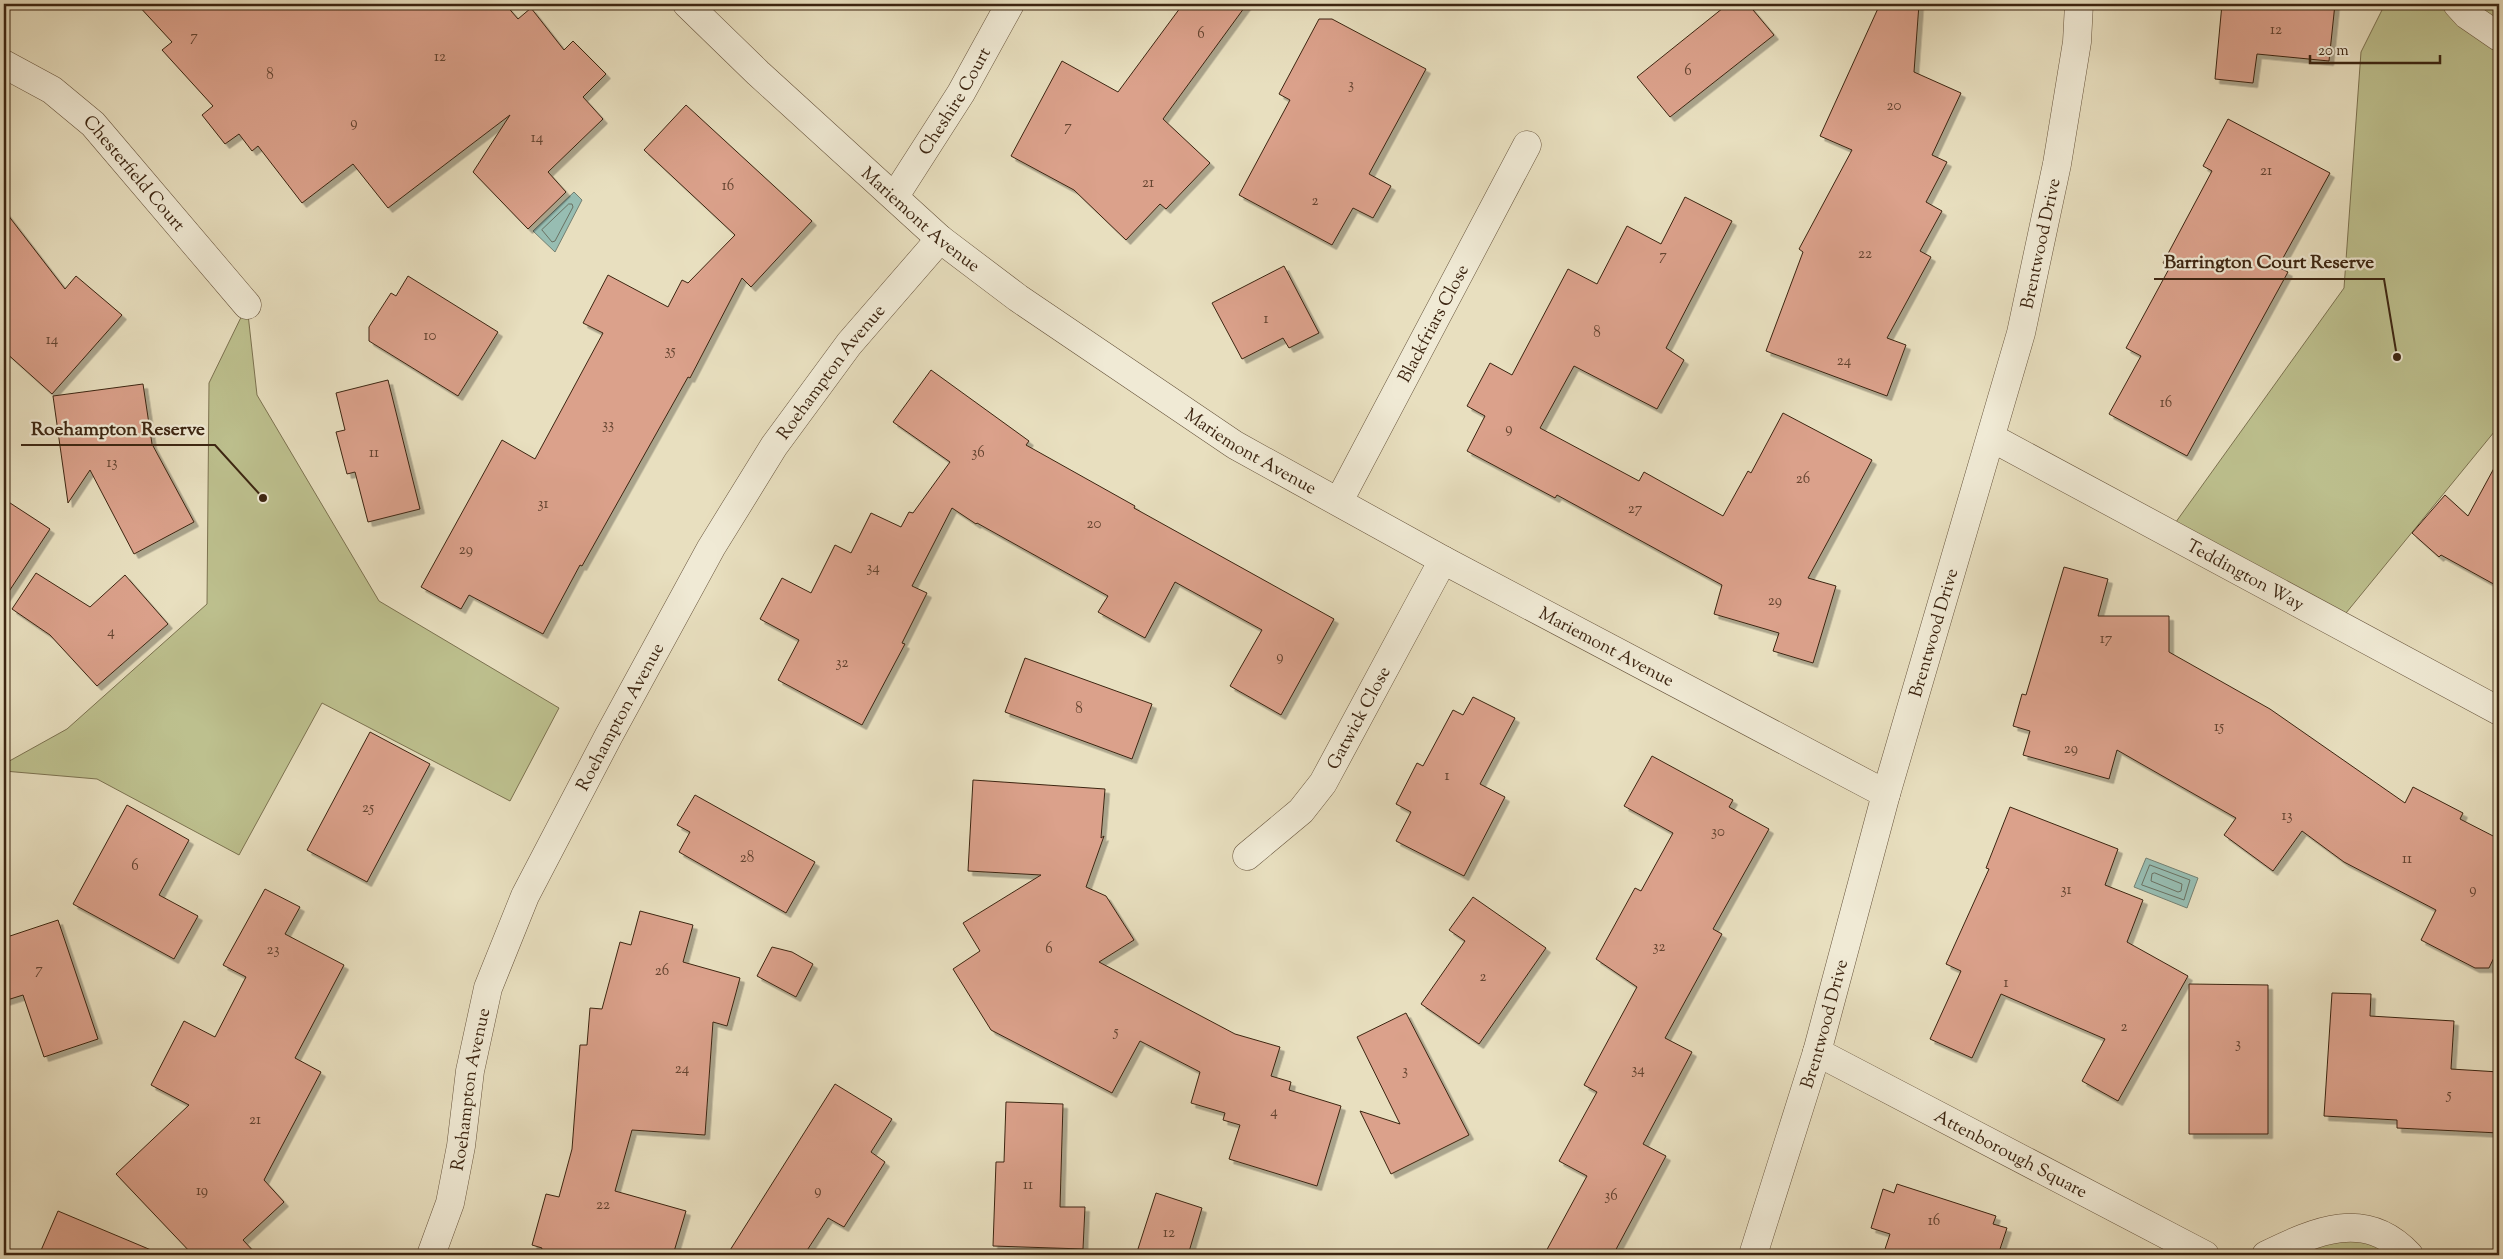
<svg xmlns="http://www.w3.org/2000/svg" width="2503" height="1259" viewBox="0 0 2503 1259" font-family="'Sorts Mill Goudy',serif">
	<defs>
		<filter id="shadow"><feDropShadow dx="4.5" dy="4.5" stdDeviation="0" flood-color="#0004"/></filter>
	</defs>
	<rect width="100%" height="100%" fill="#e8dfbf"/>
	<filter id="stains"><feTurbulence type="fractalNoise" baseFrequency=".004" numOctaves="4"/><feColorMatrix values="0 0 0 0 .2 0 0 0 0 .09 0 0 0 0 .02 0 0 0 .5 -.17"/></filter>
	<radialGradient id="worn" r=".72"><stop offset=".6" stop-color="#630" stop-opacity="0"/><stop offset="1" stop-color="#630" stop-opacity=".3"/></radialGradient>
	<path fill="#bdc08e" stroke="#7c7250" d="M 2385,4 L 2499,4 L 2499,426 L 2337,624 L 2168,533 L 2344,288 L 2361,52 Z
		M 247,305 L 257,395 L 379,601 L 559,708 L 510,801 L 322,703 L 239,855 L 97,779 L 4,771 L 4,764 L 67,729 L 207,604 L 209,383 Z
		M 2325,1231 L 2409,1255 L 2266,1255 Z"/>
	<path fill="#97bdb2" stroke="#738072" d="M 574,192 L 582,200 L 555,252 L 533,231 Z
		M 2146,858 L 2198,878 L 2187,908 L 2134,887 Z"/>
	<g fill="none" stroke-linecap="round" stroke-linejoin="round">
		<path stroke="#6a7162" stroke-width="1" d="M 569,204 L 572,204 L 573,207 L 555,241 L 552,242 L 542,230 Z
			M 2150,865 L 2190,880 L 2184,900 L 2142,885 Z
			M 2155,873 L 2182,884 L 2181,891 L 2178,892 L 2151,881 L 2152,874 Z"/>
	</g>
	<path fill="#dba18b" stroke="#3c2511" filter="url(#shadow)" d="M 137,4 L 505,4 L 518,19 L 531,8 L 564,50 L 573,41 L 606,74 L 583,97 L 603,119 L 548,172 L 566,192 L 528,229 L 473,172 L 510,115 L 388,208 L 353,164 L 302,203 L 258,146 L 252,151 L 239,134 L 225,144 L 202,115 L 213,106 L 162,50 L 172,42 Z
		M 1183,4 L 1247,4 L 1163,119 L 1210,163 L 1166,209 L 1160,204 L 1126,240 L 1074,190 L 1011,156 L 1062,61 L 1118,92 Z
		M 1728,4 L 1748,4 L 1774,35 L 1670,117 L 1637,77 Z
		M 1880,4 L 1919,4 L 1914,72 L 1961,93 L 1932,155 L 1947,162 L 1926,202 L 1942,211 L 1920,251 L 1931,257 L 1887,338 L 1906,345 L 1887,396 L 1766,351 L 1803,252 L 1799,249 L 1852,150 L 1820,136 Z
		M 2222,4 L 2335,4 L 2329,61 L 2257,54 L 2253,83 L 2215,79 Z
		M 1319,19 L 1332,19 L 1426,69 L 1369,174 L 1391,186 L 1373,218 L 1353,208 L 1332,245 L 1239,195 L 1290,100 L 1279,94 Z
		M 686,105 L 812,221 L 751,287 L 742,278 L 690,378 L 688,377 L 582,566 L 580,565 L 543,634 L 469,595 L 461,609 L 421,587 L 502,440 L 535,459 L 603,333 L 583,323 L 608,275 L 668,307 L 682,280 L 688,283 L 735,235 L 644,150 Z
		M 2228,119 L 2330,173 L 2278,267 L 2288,272 L 2187,456 L 2109,414 L 2141,356 L 2126,348 L 2170,267 L 2163,263 L 2212,171 L 2203,166 Z
		M 1685,197 L 1732,221 L 1666,348 L 1684,360 L 1657,409 L 1574,366 L 1540,428 L 1639,481 L 1644,472 L 1723,516 L 1748,471 L 1751,473 L 1783,413 L 1872,460 L 1808,578 L 1836,586 L 1813,663 L 1773,651 L 1779,633 L 1714,614 L 1722,585 L 1557,495 L 1555,498 L 1467,451 L 1485,416 L 1467,406 L 1490,363 L 1512,375 L 1568,269 L 1597,284 L 1627,226 L 1661,244 Z
		M 4,210 L 65,289 L 76,276 L 122,315 L 52,394 L 4,351 Z
		M 1284,266 L 1319,333 L 1289,348 L 1283,338 L 1242,359 L 1212,303 Z
		M 408,276 L 498,332 L 458,396 L 369,341 L 369,327 L 391,293 L 396,296 Z
		M 931,370 L 1029,441 L 1026,445 L 1135,506 L 1134,508 L 1334,619 L 1281,715 L 1230,686 L 1262,630 L 1175,582 L 1145,638 L 1098,612 L 1108,596 L 977,523 L 976,524 L 952,508 L 912,586 L 927,593 L 902,643 L 905,644 L 862,725 L 778,680 L 799,640 L 760,619 L 782,578 L 811,593 L 835,545 L 851,553 L 871,513 L 901,527 L 909,512 L 913,513 L 950,462 L 893,422 Z
		M 388,380 L 420,509 L 368,522 L 355,472 L 347,474 L 336,432 L 345,430 L 336,393 Z
		M 143,384 L 152,444 L 194,522 L 134,554 L 90,470 L 68,503 L 53,396 Z
		M 2499,459 L 2499,587 L 2441,555 L 2439,557 L 2412,533 L 2445,495 L 2468,516 Z
		M 4,499 L 50,529 L 4,599 Z
		M 2064,567 L 2108,579 L 2098,616 L 2169,616 L 2169,652 L 2270,709 L 2405,803 L 2413,787 L 2463,813 L 2460,819 L 2499,839 L 2499,947 L 2489,968 L 2475,968 L 2421,940 L 2436,910 L 2344,862 L 2302,831 L 2273,871 L 2224,835 L 2236,818 L 2117,750 L 2109,779 L 2023,755 L 2030,731 L 2013,726 L 2022,694 L 2026,695 Z
		M 36,573 L 90,607 L 125,575 L 168,624 L 97,686 L 50,635 L 12,609 Z
		M 1025,658 L 1152,704 L 1132,759 L 1005,712 Z
		M 1473,697 L 1515,718 L 1480,784 L 1505,797 L 1464,876 L 1396,841 L 1411,812 L 1396,804 L 1417,763 L 1423,766 L 1453,710 L 1463,715 Z
		M 370,732 L 430,764 L 367,882 L 307,850 Z
		M 1652,756 L 1733,800 L 1729,807 L 1769,829 L 1713,929 L 1722,934 L 1665,1038 L 1692,1052 L 1643,1144 L 1666,1156 L 1613,1255 L 1544,1255 L 1587,1176 L 1559,1161 L 1597,1092 L 1584,1085 L 1637,987 L 1596,959 L 1635,888 L 1641,891 L 1673,833 L 1624,806 Z
		M 973,780 L 1105,789 L 1101,838 L 1104,836 L 1086,887 L 1106,896 L 1134,940 L 1099,962 L 1235,1034 L 1280,1047 L 1271,1076 L 1291,1082 L 1289,1090 L 1341,1106 L 1317,1186 L 1229,1159 L 1240,1125 L 1223,1120 L 1225,1113 L 1191,1103 L 1200,1072 L 1140,1041 L 1112,1093 L 991,1030 L 953,969 L 980,951 L 963,923 L 1041,875 L 968,871 Z
		M 695,795 L 815,862 L 786,913 L 679,852 L 690,832 L 677,825 Z
		M 127,805 L 189,840 L 159,895 L 198,916 L 174,959 L 73,904 Z
		M 2010,807 L 2118,849 L 2105,885 L 2143,900 L 2127,942 L 2188,976 L 2118,1101 L 2082,1081 L 2105,1039 L 2001,994 L 1972,1058 L 1930,1039 L 1961,971 L 1946,964 L 1989,869 L 1986,868 Z
		M 265,889 L 300,907 L 285,934 L 344,965 L 295,1058 L 321,1072 L 264,1180 L 284,1202 L 243,1240 L 257,1255 L 193,1255 L 116,1174 L 189,1105 L 151,1085 L 184,1021 L 215,1037 L 246,977 L 223,965 Z
		M 1473,897 L 1546,948 L 1479,1044 L 1421,1004 L 1465,941 L 1449,930 Z
		M 640,911 L 693,925 L 683,962 L 740,978 L 727,1026 L 713,1022 L 705,1135 L 632,1130 L 615,1191 L 686,1211 L 673,1255 L 540,1255 L 542,1248 L 532,1245 L 546,1194 L 559,1197 L 572,1149 L 580,1045 L 587,1045 L 590,1008 L 602,1009 L 620,942 L 631,945 Z
		M 58,920 L 98,1039 L 44,1057 L 23,995 L 4,1001 L 4,938 Z
		M 772,947 L 792,952 L 813,964 L 796,997 L 757,976 Z
		M 2189,984 L 2268,985 L 2268,1134 L 2189,1134 Z
		M 2332,993 L 2371,994 L 2370,1016 L 2454,1021 L 2451,1069 L 2499,1072 L 2499,1133 L 2397,1128 L 2397,1120 L 2324,1116 Z
		M 1406,1013 L 1469,1135 L 1391,1174 L 1360,1111 L 1400,1124 L 1357,1037 Z
		M 835,1084 L 892,1119 L 871,1152 L 885,1162 L 844,1227 L 828,1218 L 804,1255 L 727,1255 Z
		M 1006,1102 L 1063,1104 L 1060,1207 L 1085,1207 L 1083,1249 L 993,1246 L 996,1162 L 1004,1162 Z
		M 1897,1184 L 1996,1216 L 1993,1224 L 2007,1228 L 1998,1255 L 1883,1255 L 1890,1234 L 1871,1228 L 1883,1189 L 1894,1193 Z
		M 1156,1193 L 1202,1208 L 1188,1255 L 1136,1255 Z
		M 58,1211 L 163,1255 L 39,1255 Z"/>
	<g fill="none" stroke-linecap="round" stroke-linejoin="round">
		<g stroke="#67543c" stroke-width="29">
			<g id="street">
				<path id="s1" d="M 687,4 L 758,73 L 940,239 L 1018,298 L 1235,445 L 1443,560 L 1886,794"/>
				<path d="M 2457,4 L 2467,15 L 2499,37"/>
				<path id="s2" d="M 4,64 L 52,90 L 93,124 L 247,305"/>
				<path id="s3" d="M 895,196 L 961,93 L 1010,4"/>
				<path id="s4" d="M 1992,438 L 2499,711"/>
				<path id="s5" d="M 1339,501 L 1527,145"/>
				<path id="s6" d="M 1247,856 L 1301,811 L 1323,783 L 1443,560"/>
				<path id="s7" d="M 1817,1052 L 2205,1255"/>
				<path id="s8" d="M 431,1255 L 450,1203 L 461,1146 L 470,1071 L 488,988 L 525,896 L 608,737 L 711,548 L 774,446 L 849,344 L 940,239"/>
				<path id="s9" d="M 1753,1255 L 1817,1052 L 1886,794 L 2021,333 L 2057,164 L 2077,42 L 2079,4"/>
				<path d="M 2266,1255 C 2316,1231 2365,1208 2409,1255"/>
			</g>
		</g>
		<use href="#street" stroke="#f0ead5" stroke-width="28"/>
	</g>
	<g text-anchor="middle" stroke-width="4.5" stroke-linejoin="round" paint-order="stroke">
		<g font-size="15" fill="#644430">
			<text x="2276" y="34">12</text>
			<text x="1201" y="38">6</text>
			<text x="194" y="41">7</text>
			<text x="440" y="61">12</text>
			<text x="1688" y="75">6</text>
			<text x="270" y="79">8</text>
			<text x="1351" y="89">3</text>
			<text x="1894" y="110">20</text>
			<text x="354" y="127">9</text>
			<text x="1068" y="131">7</text>
			<text x="537" y="142">14</text>
			<text x="2266" y="175">21</text>
			<text x="1148" y="187">21</text>
			<text x="728" y="190">16</text>
			<text x="1315" y="205">2</text>
			<text x="1865" y="258">22</text>
			<text x="1663" y="260">7</text>
			<text x="1266" y="323">1</text>
			<text x="1597" y="337">8</text>
			<text x="430" y="340">10</text>
			<text x="52" y="344">14</text>
			<text x="670" y="355">35</text>
			<text x="1844" y="365">24</text>
			<text x="2166" y="407">16</text>
			<text x="608" y="429">33</text>
			<text x="1509" y="433">9</text>
			<text x="374" y="457">11</text>
			<text x="978" y="457">36</text>
			<text x="112" y="467">13</text>
			<text x="1803" y="483">26</text>
			<text x="543" y="508">31</text>
			<text x="1635" y="513">27</text>
			<text x="1094" y="528">20</text>
			<text x="466" y="554">29</text>
			<text x="873" y="572">34</text>
			<text x="1775" y="605">29</text>
			<text x="111" y="636">4</text>
			<text x="2106" y="643">17</text>
			<text x="1280" y="661">9</text>
			<text x="842" y="667">32</text>
			<text x="1079" y="713">8</text>
			<text x="2219" y="731">15</text>
			<text x="2071" y="753">29</text>
			<text x="1447" y="780">1</text>
			<text x="368" y="812">25</text>
			<text x="2287" y="820">13</text>
			<text x="1718" y="836">30</text>
			<text x="747" y="862">28</text>
			<text x="2407" y="863">11</text>
			<text x="135" y="870">6</text>
			<text x="2066" y="894">31</text>
			<text x="2473" y="894">9</text>
			<text x="1659" y="951">32</text>
			<text x="1049" y="953">6</text>
			<text x="273" y="954">23</text>
			<text x="39" y="974">7</text>
			<text x="662" y="975">26</text>
			<text x="1483" y="981">2</text>
			<text x="2006" y="987">1</text>
			<text x="2124" y="1031">2</text>
			<text x="1116" y="1036">5</text>
			<text x="2238" y="1048">3</text>
			<text x="682" y="1073">24</text>
			<text x="1638" y="1074">34</text>
			<text x="1405" y="1075">3</text>
			<text x="2449" y="1099">5</text>
			<text x="1274" y="1116">4</text>
			<text x="255" y="1124">21</text>
			<text x="1028" y="1189">11</text>
			<text x="202" y="1195">19</text>
			<text x="818" y="1195">9</text>
			<text x="1611" y="1200">36</text>
			<text x="603" y="1209">22</text>
			<text x="1934" y="1225">16</text>
			<text x="1169" y="1237">12</text>
		</g>
		<g font-size="18" fill="#3c2511" stroke="#f0ead5">
			<text dy="6" stroke="none"><textPath href="#s3" startOffset="112">Cheshire Court</textPath></text>
			<text dy="6" stroke="none"><textPath href="#s2" startOffset="172">Chesterfield Court</textPath></text>
			<text dy="6" stroke="none"><textPath href="#s1" startOffset="318">Mariemont Avenue</textPath></text>
			<text dy="6" stroke="none"><textPath href="#s9" startOffset="1052">Brentwood Drive</textPath></text>
			<text dy="6" stroke="none"><textPath href="#s5" startOffset="201">Blackfriars Close</textPath></text>
			<text dy="6" stroke="none"><textPath href="#s8" startOffset="981">Roehampton Avenue</textPath></text>
			<text dy="6" stroke="none"><textPath href="#s1" startOffset="722">Mariemont Avenue</textPath></text>
			<text dy="6" stroke="none"><textPath href="#s4" startOffset="288">Teddington Way</textPath></text>
			<text dy="6" stroke="none"><textPath href="#s9" startOffset="648">Brentwood Drive</textPath></text>
			<text dy="6" stroke="none"><textPath href="#s1" startOffset="1128">Mariemont Avenue</textPath></text>
			<text dy="6" stroke="none"><textPath href="#s8" startOffset="576">Roehampton Avenue</textPath></text>
			<text dy="6" stroke="none"><textPath href="#s6" startOffset="180">Gatwick Close</textPath></text>
			<text dy="6" stroke="none"><textPath href="#s9" startOffset="242">Brentwood Drive</textPath></text>
			<text dy="6" stroke="none"><textPath href="#s8" startOffset="171">Roehampton Avenue</textPath></text>
			<text dy="6" stroke="none"><textPath href="#s7" startOffset="219">Attenborough Square</textPath></text>
		</g>
	</g>
	<path fill="none" stroke="#3c2511" stroke-width="2" d="M2397 357L2384 279H2154M263 498L215 445H21"/>
	<g fill="#3c2511" stroke="#f0ead5" stroke-width="2">
		<circle cx="2397" cy="357" r="5"/>
		<circle cx="263" cy="498" r="5"/>
	</g>
	<g font-size="19" text-anchor="middle" font-weight="bold" fill="#3c2511" stroke="#f0ead5" stroke-width="4.5" stroke-linejoin="round" paint-order="stroke">
		<text x="2269" y="268">Barrington Court Reserve</text>
		<text x="118" y="435">Roehampton Reserve</text>
	</g>
	<rect width="2503" height="1259" fill="none" stroke="#e8dfbf" stroke-width="20"/>
	<rect x="5" y="5" width="2493" height="1249" fill="none" stroke="#3c2511" stroke-width="2.5"/>
	<rect x="10" y="10" width="2483" height="1239" fill="none" stroke="#3c2511"/>
	<path d="M2310 55v8h130v-8" fill="none" stroke="#3c2511" stroke-width="2.5"/>
	<text x="2318" y="55" font-size="15" fill="#3c2511" stroke="#f0ead5" stroke-width="4" paint-order="stroke">20 m</text>
	<rect width="100%" height="100%" filter="url(#stains)"/>
	<rect width="100%" height="100%" fill="url(#worn)"/>
</svg>
